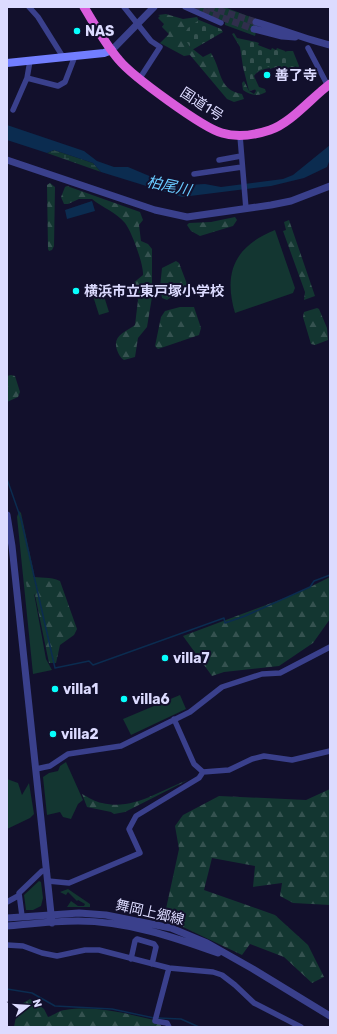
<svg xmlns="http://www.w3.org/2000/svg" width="337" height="1034" viewBox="0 0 337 1034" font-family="Rubik,'Noto Sans JP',sans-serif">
	<defs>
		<pattern id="forest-firs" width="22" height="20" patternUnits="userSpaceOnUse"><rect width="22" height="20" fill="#133631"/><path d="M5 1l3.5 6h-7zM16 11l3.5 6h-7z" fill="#355250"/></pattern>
		<pattern id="wetland-marsh" width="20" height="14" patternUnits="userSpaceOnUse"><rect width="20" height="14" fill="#133631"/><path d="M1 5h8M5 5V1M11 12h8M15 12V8" fill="none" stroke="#355250"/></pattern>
		<pattern id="cemetery-stones" width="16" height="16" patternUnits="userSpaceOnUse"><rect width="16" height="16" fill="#133631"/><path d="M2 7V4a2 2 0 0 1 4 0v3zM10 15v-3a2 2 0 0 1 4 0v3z" fill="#355250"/></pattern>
	</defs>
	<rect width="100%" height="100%" fill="#12102c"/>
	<path fill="#133631" d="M 190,7 L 224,7 L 259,20 L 255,36 L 225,25 L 225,22 Z
		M 275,230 L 295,288 L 293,293 L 235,313 C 223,272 235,246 275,230 Z
		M 103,293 L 109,312 L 99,315 L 93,296 Z
		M 19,511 L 21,513 L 34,573 L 32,582 L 46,659 L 52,670 L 33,674 L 17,517 Z
		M 180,695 L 186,709 L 131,735 L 123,719 Z
		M 66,762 L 83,800 L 78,804 L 71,819 L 63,817 L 60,812 L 47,815 L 43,777 L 49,773 L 58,771 L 60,766 Z
		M 7,779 L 18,783 L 22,795 L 29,783 L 34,814 L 30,818 L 7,829 Z
		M 39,881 L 41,882 L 43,898 L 41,906 L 33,910 L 26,910 L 24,895 Z
		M 68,889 L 90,904 L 90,907 L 67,907 L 71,901 L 78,906 L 84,906 L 85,904 L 78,900 L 77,901 L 68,892 L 66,895 L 60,892 Z"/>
	<path fill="url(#forest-firs)" d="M 166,14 L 183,19 L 197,17 L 199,21 L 189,46 L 203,57 L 211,53 C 222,70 218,90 242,94 L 244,99 L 234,102 L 227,99 L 190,55 L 184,56 L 160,43 L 169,34 L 162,27 L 164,24 L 158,18 L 160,16 L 158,15 Z
		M 288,51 L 293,51 L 299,66 L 298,69 L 289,57 C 284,60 279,64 274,66 C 267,70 259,68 254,76 L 259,87 L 265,89 L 266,92 C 258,97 250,95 243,90 L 242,83 L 244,81 L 249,91 L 254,94 L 256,91 L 252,83 L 251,68 L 279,53 Z
		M 50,183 L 55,187 L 54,246 L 52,250 L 49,251 L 48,249 L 47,185 Z
		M 67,186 L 140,212 L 143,220 L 139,225 L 141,241 L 148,244 L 152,249 L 152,297 L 147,327 L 138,338 L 135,357 L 124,360 C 120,357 119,355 117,350 C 112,336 125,332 135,325 L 138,300 L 132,284 L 143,275 C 144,265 131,230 125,223 C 116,212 103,208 92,199 L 79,199 L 68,204 L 64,204 L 61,197 L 65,187 Z
		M 235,217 L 237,220 L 233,226 L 200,236 L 191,231 L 187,225 L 189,223 L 211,222 Z
		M 289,220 L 315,296 L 304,300 L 305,292 L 283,231 L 286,230 L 284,222 Z
		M 176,261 L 179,263 L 187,284 L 183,289 L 167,300 L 162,298 L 160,287 L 162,268 Z
		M 180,307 L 194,307 L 201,328 L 199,335 L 158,349 L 155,346 L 161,317 L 165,311 Z
		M 317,308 L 319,309 L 327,328 L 328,340 L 315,345 L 311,344 L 303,317 L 304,312 Z
		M 11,375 L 15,376 L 20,392 L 18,397 L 7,402 L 7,376 Z
		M 29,576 C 40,579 50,576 60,581 L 77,629 L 74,635 L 60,645 L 56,663 L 49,663 L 35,595 L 27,588 L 25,577 Z
		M 330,577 L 330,619 L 313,643 L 279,666 L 224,672 L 212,676 L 183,636 L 298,593 Z
		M 188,780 L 125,812 L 114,814 L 111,812 L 87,807 L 82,794 C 88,797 95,802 102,803 C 133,811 160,790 188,780 Z
		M 330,789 L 330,905 L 293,903 L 280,896 L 282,883 L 253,887 L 255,866 L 212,858 L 204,890 L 275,915 L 308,945 L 324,977 L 312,983 L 284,957 L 250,944 L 242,955 L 164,918 L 179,849 L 175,826 L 183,815 L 219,796 L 306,800 Z
		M 30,999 L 44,1009 L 48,1017 C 54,1015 60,1010 65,1010 C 96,1005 128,1014 158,1021 L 162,1027 L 14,1027 L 18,1006 Z"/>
	<path fill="url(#wetland-marsh)" d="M 54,150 L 93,163 L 101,172 L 47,153 Z"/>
	<path fill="url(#cemetery-stones)" d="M 199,20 L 221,29 L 223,32 L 192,50 L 183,36 L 188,28 Z
		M 234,33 L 237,38 L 256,42 L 259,43 L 258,45 L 271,50 L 272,48 L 276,50 L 277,48 L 285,51 L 284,56 L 291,56 L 297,66 L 285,70 L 279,66 L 270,69 L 269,66 L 252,73 L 257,89 L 249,91 L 243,67 L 240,47 L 232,34 Z"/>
	<path fill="#0b2c50" d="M 7,125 L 84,151 L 97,161 L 114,167 L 128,167 L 166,183 L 187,185 L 205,184 L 221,187 L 283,179 L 293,175 L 330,145 L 330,159 L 327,167 L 304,178 L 271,186 L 182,197 L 101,172 L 93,163 L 54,150 L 47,153 L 7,140 Z
		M 92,201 L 95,211 L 67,219 L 65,210 Z"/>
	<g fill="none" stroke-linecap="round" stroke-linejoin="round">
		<path stroke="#0b2c50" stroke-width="1.5" d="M 7,479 L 21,519 L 55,668 L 89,661 L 93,665 L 224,618 L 225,623 L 245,616 L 310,587 L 314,581 L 330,575
			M 7,989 L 32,993 L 55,1006 L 112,1009 L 154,1018
			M 158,1018 L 181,1019 L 199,1027"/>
		<path stroke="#302e4c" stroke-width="7" stroke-dasharray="7 3.5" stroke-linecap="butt" d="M 193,7 L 254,29
			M 208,7 L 256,22"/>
		<path stroke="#3a408c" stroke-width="5.5" d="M 29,7 L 38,17 L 63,57
			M 124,7 L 151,41 L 160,47 L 140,78
			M 185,7 L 221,23
			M 308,48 L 328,86
			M 27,78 L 58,86 L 65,82 L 75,56
			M 13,110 L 27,78 L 30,61
			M 240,136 L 246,209
			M 219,160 L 241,156
			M 194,174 L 242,167
			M 174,719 L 194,764 L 203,772 L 229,770 L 252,759 L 264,756 L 292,760 L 330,751
			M 36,769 L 50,766 L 68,754 L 121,746 L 190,712 L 222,687 L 262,674 L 280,673 L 330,647
			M 48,881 L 69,883 L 140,853 L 129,829 L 136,816 L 199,778 L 203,772
			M 7,902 L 18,896
			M 22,916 L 19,893 L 42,871 L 47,871
			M 7,945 L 23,946 L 42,953 L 57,956 L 85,950 L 99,950 L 169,968 L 213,972 L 222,975 L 235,985 L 254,1003 L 301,1027
			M 131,959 L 135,941 L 137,939 L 154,944 L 156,947 L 152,964
			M 169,968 L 155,1021 L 167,1023 L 169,1027"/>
		<path stroke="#3a408c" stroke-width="7" d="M 256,22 C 281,29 305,39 330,45
			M 254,29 L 282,36 L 295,37
			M 112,50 L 154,7
			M 7,160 L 155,210 L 187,217 L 271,205 L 291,201 L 330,186
			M 7,515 L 12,546 L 52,923
			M 7,918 L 79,913 L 106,915 L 171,928 L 207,943 L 253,969 L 330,1016
			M 7,926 C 30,924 54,921 78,921 C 126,921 174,937 218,953"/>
		<path stroke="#727eff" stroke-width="8" d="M 7,63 L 104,53 L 112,50"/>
		<path stroke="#d95cdc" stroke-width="9" d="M 84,7 C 95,25 105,44 119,60 C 132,76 203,128 222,133 C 238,138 255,135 270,130 C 291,123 311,98 330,84"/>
	</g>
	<g fill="#07fffd" stroke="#12102c" stroke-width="1.5">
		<circle cx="77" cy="31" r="4"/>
		<circle cx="267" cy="75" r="4"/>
		<circle cx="76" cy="291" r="4"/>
		<circle cx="165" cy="658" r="4"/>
		<circle cx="55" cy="689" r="4"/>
		<circle cx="124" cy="699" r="4"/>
		<circle cx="53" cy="734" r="4"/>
	</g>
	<g text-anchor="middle" stroke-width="4" stroke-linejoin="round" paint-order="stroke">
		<g font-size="14" font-weight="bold" fill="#dcdbff" stroke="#12102c" text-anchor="start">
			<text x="85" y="36">NAS</text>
			<text x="275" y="80">善了寺</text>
			<text x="84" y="296">横浜市立東戸塚小学校</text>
			<text x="173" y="663">villa7</text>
			<text x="63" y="694">villa1</text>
			<text x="132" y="704">villa6</text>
			<text x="61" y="739">villa2</text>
		</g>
		<g font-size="14" fill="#dcdbff" stroke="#12102c">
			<text transform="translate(202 104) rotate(33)" y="5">国道1号</text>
			<text transform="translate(150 912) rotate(13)" y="5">舞岡上郷線</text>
		</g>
		<g font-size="15" font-style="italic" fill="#69caff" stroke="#12102c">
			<text transform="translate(169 186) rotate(12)" y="5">柏尾川</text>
		</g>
	</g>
	<rect width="337" height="1034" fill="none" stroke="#dcdbff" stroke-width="16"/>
	<g transform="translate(28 1006) rotate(73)" stroke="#12102c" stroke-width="3" paint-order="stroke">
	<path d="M0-3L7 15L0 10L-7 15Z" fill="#dcdbff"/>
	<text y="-6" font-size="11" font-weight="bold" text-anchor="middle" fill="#dcdbff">N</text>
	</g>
</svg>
